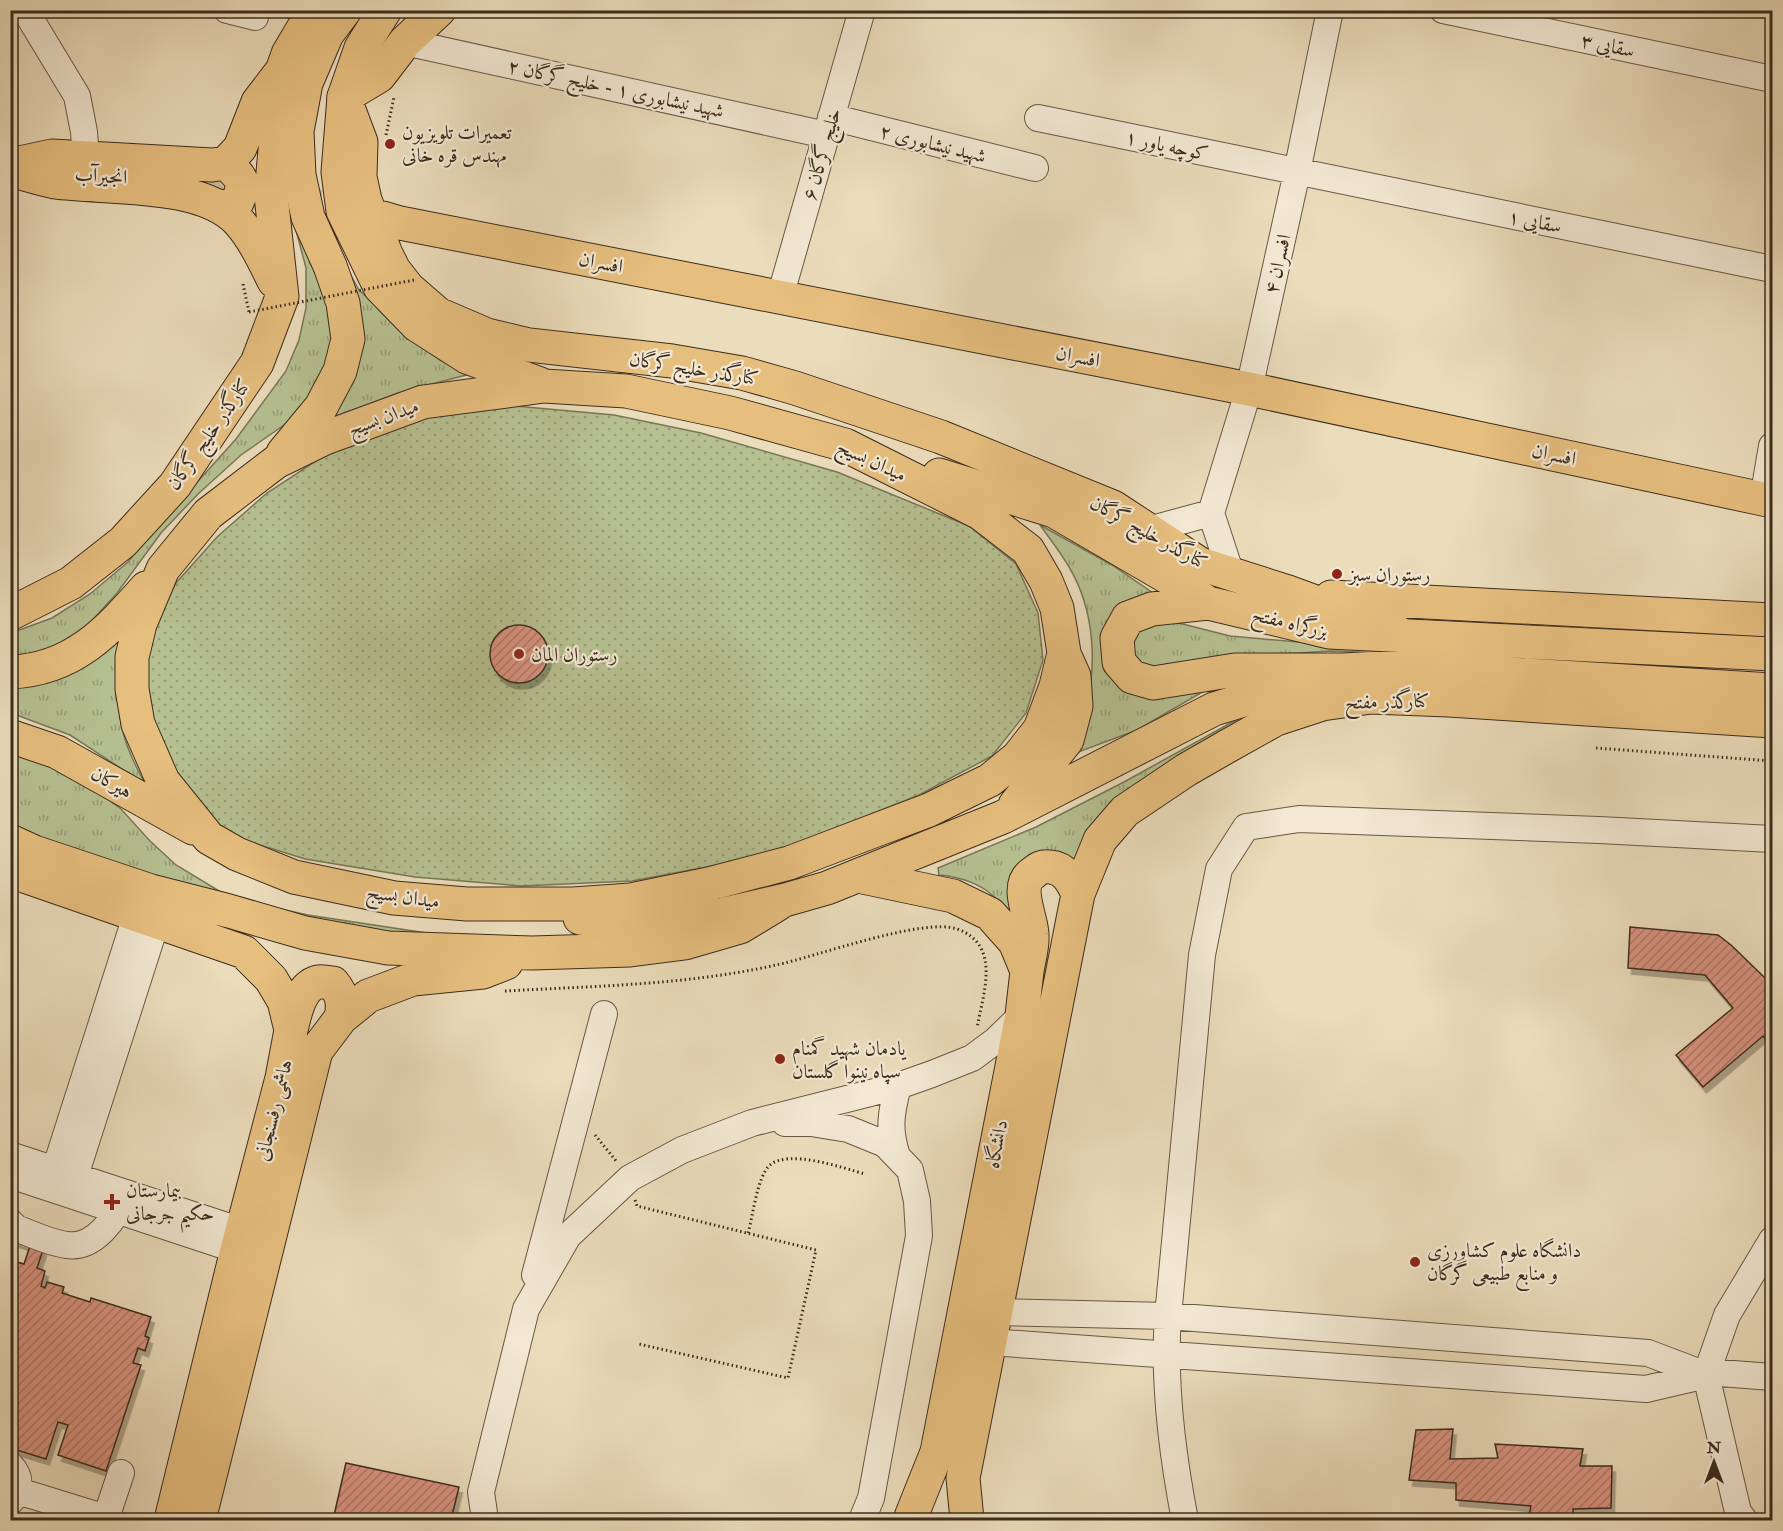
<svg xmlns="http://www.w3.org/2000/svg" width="1783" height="1531" viewBox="0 0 1783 1531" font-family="'IM FELL Double Pica',Amiri,serif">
	<defs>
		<pattern id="grass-tufts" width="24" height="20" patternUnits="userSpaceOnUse" patternTransform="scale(1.5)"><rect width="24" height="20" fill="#b6c091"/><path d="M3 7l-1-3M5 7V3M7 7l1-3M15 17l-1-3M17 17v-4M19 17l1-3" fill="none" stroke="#959c76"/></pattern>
		<pattern id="park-dots" width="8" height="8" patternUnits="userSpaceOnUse" patternTransform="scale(1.5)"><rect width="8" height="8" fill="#b6c091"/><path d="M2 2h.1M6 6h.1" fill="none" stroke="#959c76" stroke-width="1.8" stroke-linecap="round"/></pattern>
		<pattern id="building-hatch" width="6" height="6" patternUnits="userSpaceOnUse" patternTransform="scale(1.5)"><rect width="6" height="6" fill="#d99380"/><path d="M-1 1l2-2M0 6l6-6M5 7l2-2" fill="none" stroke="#b17868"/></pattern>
		<filter id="shadow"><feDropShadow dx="3.5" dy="6" stdDeviation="0" flood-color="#0004"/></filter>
	</defs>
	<rect width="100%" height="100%" fill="#ebdcbb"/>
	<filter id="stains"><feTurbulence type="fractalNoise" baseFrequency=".00333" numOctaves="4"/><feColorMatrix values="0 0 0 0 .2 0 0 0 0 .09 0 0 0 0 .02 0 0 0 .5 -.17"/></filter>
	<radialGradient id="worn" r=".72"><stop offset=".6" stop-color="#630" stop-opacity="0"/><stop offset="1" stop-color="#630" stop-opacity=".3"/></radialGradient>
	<path fill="url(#grass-tufts)" stroke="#797657" stroke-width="1.5" d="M 291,211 L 327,287 L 334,348 L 325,378 L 287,423 L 241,455 L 198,494 L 161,533 L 117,593 L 88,625 L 56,646 L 18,658 L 11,659 L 11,633 L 52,618 L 90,594 L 128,562 L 155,529 L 236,439 L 286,371 L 299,340 L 306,308 L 306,268 Z
		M 348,270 L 359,290 L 408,335 L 440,360 L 470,374 L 398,393 L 329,419 Z
		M 1040,525 L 1112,565 L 1153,593 L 1110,669 L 1223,680 L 1137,730 L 1065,757 C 1071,744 1080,729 1084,715 C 1098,668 1095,610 1069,567 C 1061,553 1050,539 1040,525 Z
		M 1163,619 L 1230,636 L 1456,656 L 1331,651 L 1218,658 L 1153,673 L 1132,658 L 1133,632 Z
		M 121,638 C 119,666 116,695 121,723 C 125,745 135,765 145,784 L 70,735 L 11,713 L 11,686 Z
		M 1289,703 L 1075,871 L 1053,856 L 1021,927 C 996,895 981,879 939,875 L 938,868 L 1036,827 L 1124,782 L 1245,715 Z
		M 10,751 L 50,765 L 81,780 L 121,809 L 150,841 L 176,865 L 219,891 L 257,904 L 308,915 L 446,936 L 446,940 L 308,923 L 11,832 Z"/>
	<path fill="url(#park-dots)" stroke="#797657" stroke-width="1.5" d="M 515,406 L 614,415 L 701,433 L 837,472 L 969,526 L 1016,564 L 1038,613 L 1043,660 L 1026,713 L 992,756 L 919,795 L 790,846 L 728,863 L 632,881 L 521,886 L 415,877 L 305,859 L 241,839 L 204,815 L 176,784 L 148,726 L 141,675 L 151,630 L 176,583 L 217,537 L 267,493 L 325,455 L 440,412 Z"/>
	<path fill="url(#building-hatch)" stroke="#3c2c1d" stroke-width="1.5" filter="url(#shadow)" d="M490 654a29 29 0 1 1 58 0a29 29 0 1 1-58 0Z
		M 1630,927 L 1718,935 L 1731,945 L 1765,978 L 1772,971 L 1772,1047 L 1763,1036 L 1703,1087 L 1676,1055 L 1733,1008 L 1705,975 L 1628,968 Z
		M 21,1222 L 43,1250 L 37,1268 L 45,1271 L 41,1286 L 45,1288 L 47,1282 L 64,1287 L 62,1293 L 90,1302 L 91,1298 L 151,1317 L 145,1336 L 149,1338 L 145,1351 L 138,1348 L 133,1363 L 141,1365 L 106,1471 L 58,1455 L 68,1425 L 58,1422 L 46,1459 L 10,1448 L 10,1267 L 13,1261 L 24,1264 L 30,1246 L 14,1241 Z
		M 1453,1429 L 1450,1459 L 1498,1458 L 1495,1444 L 1583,1449 L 1580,1466 L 1612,1466 L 1611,1508 L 1573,1509 L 1573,1520 L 1528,1520 L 1531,1506 L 1456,1500 L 1456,1483 L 1409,1480 L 1416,1430 Z
		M 346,1463 L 459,1487 L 451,1520 L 333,1520 Z"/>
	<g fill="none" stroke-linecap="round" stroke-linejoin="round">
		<path stroke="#c8b99b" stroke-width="33" stroke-dasharray="33 16" stroke-linecap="butt" d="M 191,182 L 369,215"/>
		<g stroke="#685844" stroke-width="28">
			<path id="minor" d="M 25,10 L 77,96 L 84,132 L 86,158
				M 227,10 L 255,17
				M 1443,10 L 1772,79
				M 405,42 L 826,135
				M 831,117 L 1035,168
				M 1038,118 L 1772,269
				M 780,297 L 862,10
				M 1763,499 L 1772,446
				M 1211,513 L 1249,389 L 1297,172 L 1330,10
				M 1211,513 L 1231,574
				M 1148,530 L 1211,513
				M 785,1123 L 811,1123 L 848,1129 L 885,1144 L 910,1170 L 917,1201 L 919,1236 L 871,1498 L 862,1520
				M 10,1155 L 242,1231
				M 897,1156 C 888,1129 891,1113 898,1086
				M 55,1170 L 136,916
				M 10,1175 L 237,1250
				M 75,1176 L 156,923
				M 10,1222 L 16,1228 C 32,1234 50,1243 67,1245 C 94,1249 117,1218 124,1195
				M 535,1275 L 604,1014
				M 990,1342 L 1646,1389 L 1706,1375 L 1648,1353 L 1168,1316 L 996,1312
				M 1707,1372 L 1772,1377
				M 10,1465 C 21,1476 22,1491 10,1502
				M 18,1491 L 112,1520
				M 106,1518 L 121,1473
				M 485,1520 L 481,1492 L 526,1309 L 568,1236 L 630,1178 L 682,1150 L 752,1123 L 898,1086 L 932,1074 L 972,1058 L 995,1041 L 1022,1015
				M 1185,1520 C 1172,1453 1163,1384 1168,1316 L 1202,955 L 1219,869 L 1246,827 L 1299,819 L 1599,830 L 1772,839
				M 1744,1520 L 1738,1512 L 1706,1375 L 1727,1315 L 1772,1240"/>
		</g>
		<g stroke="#3c2c1d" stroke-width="35">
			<path id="major" d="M 439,10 L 405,42 L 379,76 L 344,97 L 361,142 L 360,177 L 365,200 L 386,254 L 394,270 L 408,288 L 438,314 L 487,335 L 529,345 L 672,361 L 742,373 L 795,388 L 941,437 L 1113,507 L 1200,564 L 1288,592 L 1397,632
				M 10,165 L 52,156 L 212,165 L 226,163 L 240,148 L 258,102 L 281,72
				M 10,170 C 25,174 40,179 55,182 C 107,189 202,181 239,222 C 254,239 264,261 274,281
				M 222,208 L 237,202 C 247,182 241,177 226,163
				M 383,218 L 400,223 L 1249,389 L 1772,501
				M 1331,597 L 1772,620
				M 10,614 L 71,583 L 123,542 L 175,485 L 257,363 L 282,297 L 271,195 L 282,71 L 288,54 L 314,10
				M 10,841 L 34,852 L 151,891 L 229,911 L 305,933 L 388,948 L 532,953 L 630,950 L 685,943 L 740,927 L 778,904
				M 10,869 L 27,877 L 244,952 L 271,979 L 284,1001 L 291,1030 L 282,1078 L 237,1250 L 171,1520
				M 858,876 L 953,896 L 990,914 L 1015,942 L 1027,971 L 1022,1015 L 937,1452 L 911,1517
				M 1027,971 C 1029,959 1033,946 1032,934 C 1031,915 1014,885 1033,873 C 1039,868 1042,866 1050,867 C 1065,868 1072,881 1078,894
				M 291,1030 C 295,1014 299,987 318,982 C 322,981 328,983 333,983 C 342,994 344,1003 341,1018
				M 199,1520 L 316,1051 L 341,1018 L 368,996 L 413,979 L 483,972 L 506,963
				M 967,1520 L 963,1478 L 1078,894 L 1100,840 L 1125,811 L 1186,770 L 1226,747 L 1276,719 L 1322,704 L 1371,697 L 1449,700 L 1772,721"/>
		</g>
		<g stroke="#3c2c1d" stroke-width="35">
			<path id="highway" d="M 385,10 L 361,48 L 344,97 L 338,172 L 343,211 L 380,287 L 417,325 L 467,357 L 540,384
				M 544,386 L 626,391 L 730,413 L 845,445 L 980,513 L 1028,550 L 1046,581 L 1057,608 L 1064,653 L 1056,686 L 1040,729 L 1018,757 L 990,780 L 929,810 L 789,863 L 709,884 L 631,900 L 573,904 L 467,904 L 394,898 L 294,877 L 237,854 L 209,838 L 163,781 L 138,724 L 132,689 L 132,657 L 140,624 L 163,569 L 208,514 L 276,462 L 325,438 L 423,402 Z
				M 283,453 L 321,407 L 340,371 L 348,339 L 343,303 L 330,266 L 308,217 L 299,175 L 297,131 L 306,83 L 327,34 L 345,10
				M 939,475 L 1054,511 L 1169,578 L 1208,603 L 1329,632 L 1772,654
				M 1208,603 L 1152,609 L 1128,618 L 1117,638 L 1119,662 L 1132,677 L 1153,683 L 1235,670 L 1344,670 L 1397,667 L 1772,690
				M 10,672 C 73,670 108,631 146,588
				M 10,736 L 57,752 L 193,828
				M 1015,805 L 1067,740 L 1076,706 L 1074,676 L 1065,656
				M 580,918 L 645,926 L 703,919 L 785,900 L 827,888 L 1003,817 L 1214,709 L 1344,670"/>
		</g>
		<path stroke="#3c2c1d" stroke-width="3" stroke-dasharray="1.5 3" stroke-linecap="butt" d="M 386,135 L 394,97
			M 243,284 L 249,312
			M 1596,748 L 1772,761
			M 505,991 C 595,986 687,985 776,965 C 815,957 923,917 957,929 C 1002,945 983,994 977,1028
			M 595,1135 L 617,1162
			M 635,1200 L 637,1206 L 816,1250 L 788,1378 L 639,1344
			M 748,1233 C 753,1216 757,1178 769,1166 C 787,1148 843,1168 865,1174"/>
		<use href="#minor" stroke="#f2e8d3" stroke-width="26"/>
		<use href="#major" stroke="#e6be7e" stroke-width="33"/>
		<use href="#highway" stroke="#e6be7e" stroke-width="33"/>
		<path stroke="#3c2c1d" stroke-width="3" stroke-dasharray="1.5 3" stroke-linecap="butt" d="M 249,312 L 414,280"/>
	</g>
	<g fill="#8f2418" stroke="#f2e8d3" stroke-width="2">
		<circle cx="390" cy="144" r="6"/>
		<circle cx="1337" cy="574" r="6"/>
		<circle cx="519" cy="654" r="6"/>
		<circle cx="780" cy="1059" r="6"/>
		<path d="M109 1193h6v6h6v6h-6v6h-6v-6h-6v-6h6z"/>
		<circle cx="1415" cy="1262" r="6"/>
	</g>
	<g text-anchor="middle" stroke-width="4.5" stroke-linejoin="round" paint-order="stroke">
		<g font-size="20" fill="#3c2c1d" stroke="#f2e8d3">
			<text transform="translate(1608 45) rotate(12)" y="7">سقایی ۳</text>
			<text transform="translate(616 88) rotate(12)" y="7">شهید نیشابوری ۱ - خلیج گرگان ۲</text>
			<text transform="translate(933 143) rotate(14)" y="7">شهید نیشابوری ۲</text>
			<text transform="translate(1167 145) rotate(12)" y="7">کوچه یاور ۱</text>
			<text transform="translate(821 154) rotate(-74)" y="7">خلیج گرگان ۶</text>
			<text transform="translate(101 175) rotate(4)" y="7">انجیرآب</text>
			<text transform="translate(1535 221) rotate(11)" y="7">سقایی ۱</text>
			<text transform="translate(601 262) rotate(11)" y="7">افسران</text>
			<text transform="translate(1277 264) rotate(-77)" y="7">افسران ۴</text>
			<text transform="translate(1078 356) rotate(11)" y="7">افسران</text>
			<text transform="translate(694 368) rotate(9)" y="7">کنارگذر خلیج گرگان</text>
			<text transform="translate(383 417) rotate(-20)" y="7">میدان بسیج</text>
			<text transform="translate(208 434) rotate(-55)" y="7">کنارگذر خلیج گرگان</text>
			<text transform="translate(1554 454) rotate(12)" y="7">افسران</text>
			<text transform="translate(872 460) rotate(25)" y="7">میدان بسیج</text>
			<text transform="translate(1149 532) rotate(29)" y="7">کنارگذر خلیج گرگان</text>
			<text transform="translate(1290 622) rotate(13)" y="7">بزرگراه مفتح</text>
			<text transform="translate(1387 701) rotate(-1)" y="7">کنارگذر مفتح</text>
			<text transform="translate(112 782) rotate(30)" y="7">هیرکان</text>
			<text transform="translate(403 896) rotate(8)" y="7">میدان بسیج</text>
			<text transform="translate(273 1110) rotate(-76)" y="7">هاشمی رفسنجانی</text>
			<text transform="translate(996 1144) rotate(-79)" y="7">دانشگاه</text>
		</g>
		<g font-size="20" fill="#3c2c1d" stroke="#f2e8d3" text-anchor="start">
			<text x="402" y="139">تعمیرات تلویزیون<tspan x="402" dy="23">مهندس قره خانی</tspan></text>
			<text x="1349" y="581">رستوران سبز</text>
			<text x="531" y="661">رستوران المان</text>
			<text x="792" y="1055">یادمان شهید گمنام<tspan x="792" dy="23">سپاه نینوا گلستان</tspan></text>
			<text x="126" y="1197">بیمارستان<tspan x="126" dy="23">حکیم جرجانی</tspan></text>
			<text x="1427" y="1257">دانشگاه علوم کشاورزی<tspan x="1427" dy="23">و منابع طبیعی گرگان</tspan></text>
		</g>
	</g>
	<rect width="1783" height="1531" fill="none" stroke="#ebdcbb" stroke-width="36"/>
	<rect x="12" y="12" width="1759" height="1507" fill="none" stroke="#3c2c1d" stroke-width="3"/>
	<rect x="18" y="18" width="1747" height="1495" fill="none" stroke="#3c2c1d" stroke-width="1.5"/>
	<g transform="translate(1714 1462)" stroke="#f2e8d3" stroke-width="4.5" paint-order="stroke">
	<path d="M0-4.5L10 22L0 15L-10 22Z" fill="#3c2c1d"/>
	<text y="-9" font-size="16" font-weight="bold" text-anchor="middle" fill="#3c2c1d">N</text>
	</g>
	<rect width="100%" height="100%" filter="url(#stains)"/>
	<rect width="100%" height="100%" fill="url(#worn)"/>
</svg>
